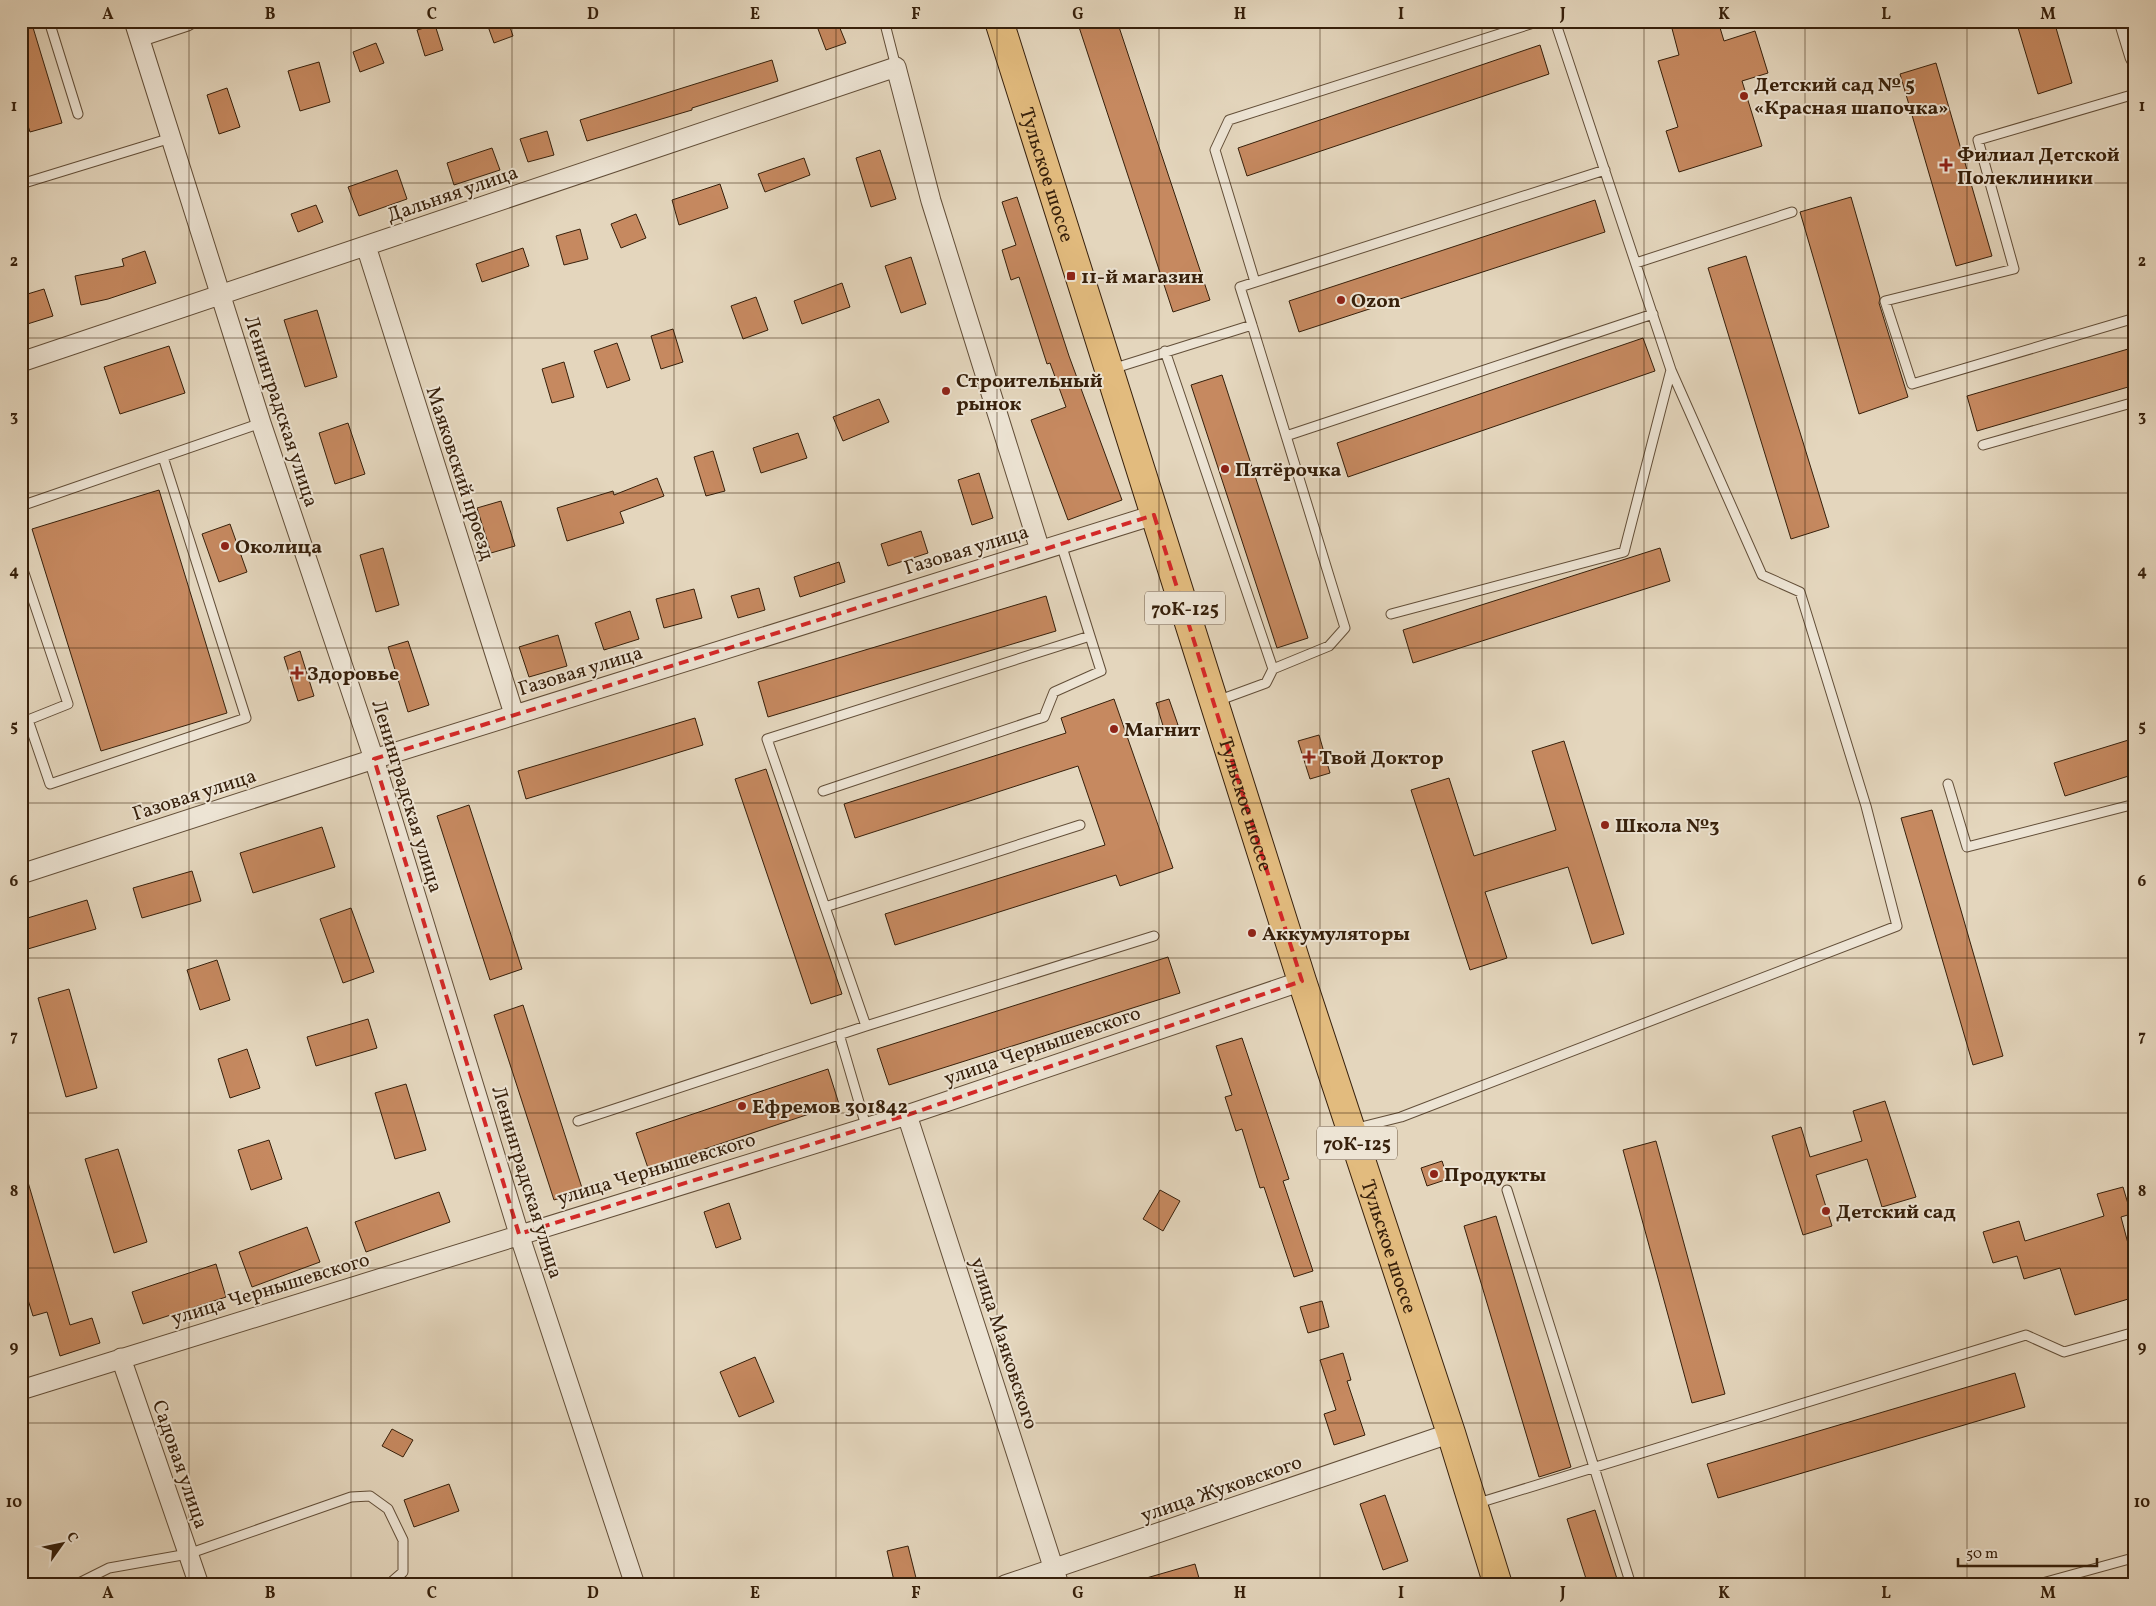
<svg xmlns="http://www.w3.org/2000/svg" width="2156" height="1606" viewBox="0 0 2156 1606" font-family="Vollkorn,serif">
	<rect width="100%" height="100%" fill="#e4d6bd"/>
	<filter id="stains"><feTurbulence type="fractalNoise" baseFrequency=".004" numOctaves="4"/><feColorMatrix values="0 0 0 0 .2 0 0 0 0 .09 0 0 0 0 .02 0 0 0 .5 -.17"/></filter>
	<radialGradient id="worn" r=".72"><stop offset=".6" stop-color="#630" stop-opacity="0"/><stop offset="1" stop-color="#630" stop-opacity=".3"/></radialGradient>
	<path fill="#c68960" stroke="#37200b" d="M 21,21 L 31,21 L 62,123 L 30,132 L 21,104 Z
		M 486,21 L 508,21 L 513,36 L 494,43 Z
		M 815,21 L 837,21 L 846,43 L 826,50 Z
		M 1077,21 L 1117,21 L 1210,300 L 1173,312 Z
		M 1670,21 L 1718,21 L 1724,41 L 1755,31 L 1768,73 L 1742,81 L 1762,146 L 1679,172 L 1666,131 L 1678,127 L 1658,61 L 1679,55 Z
		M 2016,21 L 2054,21 L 2072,83 L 2038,94 Z
		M 435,25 L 443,50 L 425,56 L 417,30 Z
		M 376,43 L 384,63 L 360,72 L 353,52 Z
		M 1540,45 L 1549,74 L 1247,176 L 1238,148 Z
		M 772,60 L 778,81 L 692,108 L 692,110 L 587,141 L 580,120 Z
		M 319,62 L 330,102 L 300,111 L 288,71 Z
		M 1936,63 L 1992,256 L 1956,266 L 1900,74 Z
		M 227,88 L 240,127 L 219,134 L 207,95 Z
		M 547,131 L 554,155 L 528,162 L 520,139 Z
		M 492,148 L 500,170 L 454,185 L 447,163 Z
		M 880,150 L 896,199 L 871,207 L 856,158 Z
		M 804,158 L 810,175 L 765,192 L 758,174 Z
		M 397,170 L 407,199 L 359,216 L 348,187 Z
		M 720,184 L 728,208 L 679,225 L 672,200 Z
		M 1017,197 L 1069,356 L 1122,500 L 1068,520 L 1031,420 L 1066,407 L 1050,363 L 1047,364 L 1019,277 L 1011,280 L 1002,250 L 1016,245 L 1002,202 Z
		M 1851,197 L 1880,298 L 1879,303 L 1908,397 L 1859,414 L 1800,212 Z
		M 1595,200 L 1605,232 L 1299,332 L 1289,301 Z
		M 316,205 L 323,222 L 298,232 L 291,214 Z
		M 636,214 L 646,238 L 621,248 L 611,224 Z
		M 580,229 L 588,259 L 564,265 L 556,236 Z
		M 523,248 L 529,266 L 482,282 L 476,264 Z
		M 145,251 L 156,283 L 108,299 L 81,305 L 75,276 L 124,266 L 122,259 Z
		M 1746,256 L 1829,527 L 1791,539 L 1708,268 Z
		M 911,257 L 926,304 L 901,313 L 885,266 Z
		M 842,283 L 850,307 L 802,324 L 794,301 Z
		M 44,289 L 53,316 L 21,326 L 21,296 Z
		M 756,297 L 768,330 L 743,339 L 731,306 Z
		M 317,310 L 337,377 L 305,387 L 284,320 Z
		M 673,329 L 683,362 L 661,369 L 651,336 Z
		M 1643,338 L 1655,371 L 1348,477 L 1337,443 Z
		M 617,343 L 630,380 L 607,388 L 594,351 Z
		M 169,346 L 185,393 L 120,414 L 104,367 Z
		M 2135,347 L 2135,385 L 1977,431 L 1967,396 Z
		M 564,362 L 574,397 L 552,403 L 542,369 Z
		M 1222,375 L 1308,638 L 1277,648 L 1191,385 Z
		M 879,399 L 889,422 L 843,441 L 833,417 Z
		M 348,423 L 365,474 L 335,484 L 319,433 Z
		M 798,433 L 807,458 L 761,473 L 753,448 Z
		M 713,451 L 725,491 L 706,496 L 694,457 Z
		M 979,473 L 993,518 L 972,525 L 958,480 Z
		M 657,478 L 664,496 L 620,512 L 624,523 L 567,541 L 557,508 L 613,491 L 614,495 Z
		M 159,490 L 227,713 L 101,751 L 32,529 Z
		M 501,501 L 515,546 L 491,553 L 477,508 Z
		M 230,524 L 247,572 L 219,582 L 202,534 Z
		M 921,531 L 928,553 L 888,566 L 881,544 Z
		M 383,548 L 399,605 L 376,612 L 360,555 Z
		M 1660,548 L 1670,581 L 1413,663 L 1403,630 Z
		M 839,562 L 845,582 L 800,597 L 794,577 Z
		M 759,588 L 765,610 L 738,618 L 731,596 Z
		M 694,589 L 702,618 L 664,628 L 656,599 Z
		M 1046,596 L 1056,631 L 768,717 L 758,682 Z
		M 630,611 L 639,639 L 604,650 L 595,623 Z
		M 558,635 L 567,666 L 529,677 L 519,647 Z
		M 408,641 L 429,705 L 408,712 L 388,647 Z
		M 300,651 L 314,696 L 298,701 L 284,657 Z
		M 1114,699 L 1173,868 L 1120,886 L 1116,875 L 895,945 L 885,914 L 1105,845 L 1078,766 L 855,838 L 844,804 L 1066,733 L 1061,718 Z
		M 1169,699 L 1178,725 L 1164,729 L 1156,703 Z
		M 695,718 L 703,745 L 526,799 L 518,771 Z
		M 1319,735 L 1330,773 L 1310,779 L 1298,741 Z
		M 2135,738 L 2135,774 L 2065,796 L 2054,763 Z
		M 1564,741 L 1624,934 L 1592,944 L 1568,867 L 1485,892 L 1507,958 L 1470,970 L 1411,790 L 1449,778 L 1474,856 L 1556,830 L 1532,751 Z
		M 766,769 L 842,994 L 811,1004 L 735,779 Z
		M 469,805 L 522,969 L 490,980 L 437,816 Z
		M 1932,810 L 2003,1056 L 1973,1065 L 1901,818 Z
		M 322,827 L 335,867 L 253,893 L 240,853 Z
		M 192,871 L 201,901 L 142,918 L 133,888 Z
		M 87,900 L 96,929 L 21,951 L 21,920 Z
		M 351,908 L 374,972 L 343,983 L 320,919 Z
		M 1168,957 L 1180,993 L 889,1085 L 877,1049 Z
		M 217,960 L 230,1000 L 200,1010 L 187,970 Z
		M 69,989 L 97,1088 L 66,1097 L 38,998 Z
		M 523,1005 L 583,1191 L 554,1200 L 494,1015 Z
		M 368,1019 L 377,1048 L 316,1066 L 307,1037 Z
		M 1242,1038 L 1289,1179 L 1283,1181 L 1313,1271 L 1294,1277 L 1264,1187 L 1260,1188 L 1242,1129 L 1236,1131 L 1225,1097 L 1232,1095 L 1216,1046 Z
		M 247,1049 L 260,1088 L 230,1098 L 218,1059 Z
		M 828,1069 L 839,1104 L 648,1168 L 636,1133 Z
		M 406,1084 L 426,1150 L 395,1159 L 375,1093 Z
		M 1885,1101 L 1916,1197 L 1882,1207 L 1867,1159 L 1816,1175 L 1832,1226 L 1803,1235 L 1772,1136 L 1801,1127 L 1810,1157 L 1862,1141 L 1853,1111 Z
		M 269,1140 L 282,1179 L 251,1190 L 238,1150 Z
		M 1656,1141 L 1725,1394 L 1692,1403 L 1623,1150 Z
		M 118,1149 L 147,1242 L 114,1253 L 85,1159 Z
		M 1442,1161 L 1448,1179 L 1427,1186 L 1421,1168 Z
		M 25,1172 L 70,1325 L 92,1318 L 100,1343 L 60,1356 L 47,1312 L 33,1316 L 21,1277 L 21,1173 Z
		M 2123,1187 L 2131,1214 L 2121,1217 L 2135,1270 L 2135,1297 L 2075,1315 L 2060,1268 L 2024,1279 L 2017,1256 L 1993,1263 L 1983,1232 L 2019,1221 L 2025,1241 L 2104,1216 L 2097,1194 Z
		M 1160,1190 L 1180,1201 L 1163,1231 L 1143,1219 Z
		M 439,1192 L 450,1222 L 366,1252 L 355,1222 Z
		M 729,1203 L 741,1239 L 716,1248 L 704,1212 Z
		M 1496,1216 L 1571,1467 L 1539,1477 L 1464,1226 Z
		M 307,1227 L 320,1262 L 252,1287 L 239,1252 Z
		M 216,1264 L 226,1297 L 143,1324 L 132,1292 Z
		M 1322,1301 L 1329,1327 L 1308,1333 L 1300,1307 Z
		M 1343,1353 L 1351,1380 L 1347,1381 L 1365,1435 L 1334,1445 L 1324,1414 L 1336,1410 L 1320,1360 Z
		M 755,1357 L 774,1402 L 739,1417 L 720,1372 Z
		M 2015,1373 L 2025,1407 L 1718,1498 L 1707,1464 Z
		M 392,1429 L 413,1440 L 403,1457 L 382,1446 Z
		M 449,1484 L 459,1511 L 414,1527 L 404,1500 Z
		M 1385,1495 L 1408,1561 L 1383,1570 L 1360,1504 Z
		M 1595,1510 L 1619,1585 L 1588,1585 L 1567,1519 Z
		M 908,1546 L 917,1582 L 895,1585 L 887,1551 Z
		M 1195,1564 L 1201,1585 L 1137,1585 L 1136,1581 Z"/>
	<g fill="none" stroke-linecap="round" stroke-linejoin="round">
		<g stroke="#624e38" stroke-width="11">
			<path id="lane" d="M 49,21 L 78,114
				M 892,21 L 885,24 L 896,67
				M 2135,94 L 1978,140 L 2014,269 L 1885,301 L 1912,384 L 2135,318
				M 21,184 L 171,138
				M 1636,263 L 1792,212
				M 1255,282 L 1215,150 L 1229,120 L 1540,21
				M 1165,351 L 1273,669
				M 1112,369 L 1252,325 L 1240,287 L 1605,170
				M 1286,436 L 1653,314
				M 1983,445 L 2135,402
				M 21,506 L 261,423
				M 21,564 L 68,704 L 28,720 L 50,784 L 246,718 L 163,457
				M 1391,614 L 1624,552 L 1671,370 L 1555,21
				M 1217,701 L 1266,683 L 1273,669 L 1329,646 L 1345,628 L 1252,325
				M 1948,784 L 1967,847 L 2135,804
				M 823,791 L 1044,717 L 1054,692 L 1101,671 L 1061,544
				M 825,907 L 1080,825
				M 866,1026 L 767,739 L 1090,636
				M 839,1034 L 866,1126
				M 578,1121 L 866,1026 L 1154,936
				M 1353,1129 L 1401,1117 L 1897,926 L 1866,806 L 1800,592 L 1762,575 L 1671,370
				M 1507,1190 L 1631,1585
				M 1475,1504 L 2026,1335 L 2064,1352 L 2135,1332
				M 75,1585 L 109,1568 L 188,1554 L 351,1497 L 370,1496 L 388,1509 L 403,1540 L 403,1572 L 388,1585
				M 2035,1585 L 2133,1558 L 2135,1560"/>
		</g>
		<g stroke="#624e38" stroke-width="21">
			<path id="street" d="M 134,21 L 261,423 L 374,759 L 519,1234 L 635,1585
				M 2124,21 L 2135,57
				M 139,37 L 187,21
				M 366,246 L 514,714
				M 21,362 L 896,67 L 931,201 L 1040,550
				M 21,874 L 374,759 L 1154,515
				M 907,1115 L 1059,1585
				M 121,1358 L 199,1585
				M 21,1390 L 907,1115 L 1302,981
				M 1005,1585 L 1451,1433"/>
		</g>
		<g stroke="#37200b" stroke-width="30">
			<g id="primary">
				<path id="s1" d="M 999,21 L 1302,981 L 1451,1433 L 1498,1585"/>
			</g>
		</g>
		<use href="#lane" stroke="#ede4d4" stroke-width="9"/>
		<use href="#street" stroke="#ede4d4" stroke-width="19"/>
		<use href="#primary" stroke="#e2bb7e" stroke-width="28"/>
	</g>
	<path fill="none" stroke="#d62828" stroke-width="4" stroke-dasharray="10 6" stroke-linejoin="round" d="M 1154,515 L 1302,981 L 907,1115 L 519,1234 L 374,759 Z"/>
	<path fill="none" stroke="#37200b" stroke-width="1" stroke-opacity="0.55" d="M 189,21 L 189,1585M 351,21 L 351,1585M 512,21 L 512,1585M 674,21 L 674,1585M 836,21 L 836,1585M 997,21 L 997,1585M 1159,21 L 1159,1585M 1320,21 L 1320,1585M 1482,21 L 1482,1585M 1644,21 L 1644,1585M 1805,21 L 1805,1585M 1967,21 L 1967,1585M 21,183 L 2135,183M 21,338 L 2135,338M 21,493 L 2135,493M 21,648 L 2135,648M 21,803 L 2135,803M 21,958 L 2135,958M 21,1113 L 2135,1113M 21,1268 L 2135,1268M 21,1423 L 2135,1423"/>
	<g fill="#8f2418" stroke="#ede4d4" stroke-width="2">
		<circle cx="1744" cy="96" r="5"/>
		<path d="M1943.5 157.5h5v5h5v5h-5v5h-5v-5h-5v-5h5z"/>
		<rect x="1066" y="271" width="10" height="10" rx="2.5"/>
		<circle cx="1341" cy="300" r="5"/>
		<circle cx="946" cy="391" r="5"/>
		<circle cx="1225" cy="469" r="5"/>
		<circle cx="225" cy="546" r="5"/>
		<path d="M294.5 665.5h5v5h5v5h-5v5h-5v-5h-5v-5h5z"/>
		<circle cx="1114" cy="729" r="5"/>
		<path d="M1306.5 749.5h5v5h5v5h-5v5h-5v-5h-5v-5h5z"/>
		<circle cx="1605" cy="825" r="5"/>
		<circle cx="1252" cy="933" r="5"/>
		<circle cx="742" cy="1106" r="5"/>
		<circle cx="1434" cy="1174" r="5"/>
		<circle cx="1826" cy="1211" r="5"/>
	</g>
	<g text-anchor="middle" stroke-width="4" stroke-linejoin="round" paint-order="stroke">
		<g fill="#ede4d4" stroke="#6e5b47" stroke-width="1">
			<rect x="1145" y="591.5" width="80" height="33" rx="4"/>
			<rect x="1317" y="1126.5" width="80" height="33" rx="4"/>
		</g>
		<g font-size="19" font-weight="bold" fill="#37200b">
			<text x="1185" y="615">70К-125</text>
			<text x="1357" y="1150">70К-125</text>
		</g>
		<g font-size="20" font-weight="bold" fill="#37200b" stroke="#ede4d4" text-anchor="start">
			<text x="1754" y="91">Детский сад № 5<tspan x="1754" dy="23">«Красная шапочка»</tspan></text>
			<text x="1957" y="161">Филиал Детской<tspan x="1957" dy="23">Полеклиники</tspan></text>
			<text x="1081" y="283">11-й магазин</text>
			<text x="1351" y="307">Ozon</text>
			<text x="956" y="387">Строительный<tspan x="956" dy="23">рынок</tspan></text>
			<text x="1235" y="476">Пятёрочка</text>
			<text x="235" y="553">Околица</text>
			<text x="307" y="680">Здоровье</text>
			<text x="1124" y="736">Магнит</text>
			<text x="1319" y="764">Твой Доктор</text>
			<text x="1615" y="832">Школа №3</text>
			<text x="1262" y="940">Аккумуляторы</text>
			<text x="752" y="1113">Ефремов 301842</text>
			<text x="1444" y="1181">Продукты</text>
			<text x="1836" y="1218">Детский сад</text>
		</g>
		<g font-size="20" fill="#37200b" stroke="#ede4d4">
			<text dy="7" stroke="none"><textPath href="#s1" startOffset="161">Тульское шоссе</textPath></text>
			<text transform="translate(452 193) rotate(-19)" y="7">Дальняя улица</text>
			<text transform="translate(282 411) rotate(72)" y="7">Ленинградская улица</text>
			<text transform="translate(461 473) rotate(72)" y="7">Маяковский проезд</text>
			<text transform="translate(966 549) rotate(-17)" y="7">Газовая улица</text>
			<text transform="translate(580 670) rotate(-17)" y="7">Газовая улица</text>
			<text transform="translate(194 794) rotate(-18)" y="7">Газовая улица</text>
			<text transform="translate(408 796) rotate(73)" y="7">Ленинградская улица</text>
			<text dy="7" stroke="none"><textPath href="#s1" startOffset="821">Тульское шоссе</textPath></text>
			<text transform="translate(1042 1045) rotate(-19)" y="7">улица Чернышевского</text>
			<text transform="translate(656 1168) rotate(-17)" y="7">улица Чернышевского</text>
			<text transform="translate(528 1182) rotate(73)" y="7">Ленинградская улица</text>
			<text dy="7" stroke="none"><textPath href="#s1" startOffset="1286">Тульское шоссе</textPath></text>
			<text transform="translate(270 1288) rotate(-17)" y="7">улица Чернышевского</text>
			<text transform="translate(1005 1343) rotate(72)" y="7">улица Маяковского</text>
			<text transform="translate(181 1464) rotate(71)" y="7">Садовая улица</text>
			<text transform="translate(1221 1488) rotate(-19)" y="7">улица Жуковского</text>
		</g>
	</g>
	<rect width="2156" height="1606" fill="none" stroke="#e4d6bd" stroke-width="55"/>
	<g transform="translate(62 1544) rotate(57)" stroke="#ede4d4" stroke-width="4" paint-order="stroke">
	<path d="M0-4L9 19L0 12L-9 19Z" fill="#37200b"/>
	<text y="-8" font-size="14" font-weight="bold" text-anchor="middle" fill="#37200b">С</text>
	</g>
	<path d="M1958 1558v8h139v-8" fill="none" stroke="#37200b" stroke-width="2.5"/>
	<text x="1966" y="1558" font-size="15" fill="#37200b" stroke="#ede4d4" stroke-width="4" paint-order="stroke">50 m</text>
	<rect x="28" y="28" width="2100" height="1550" fill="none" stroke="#37200b" stroke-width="2"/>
	<g font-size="16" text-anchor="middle" font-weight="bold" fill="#37200b">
		<text x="108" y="19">A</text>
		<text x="270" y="19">B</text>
		<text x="432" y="19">C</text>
		<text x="593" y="19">D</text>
		<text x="755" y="19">E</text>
		<text x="916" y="19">F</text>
		<text x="1078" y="19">G</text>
		<text x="1240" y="19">H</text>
		<text x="1401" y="19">I</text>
		<text x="1563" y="19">J</text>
		<text x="1724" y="19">K</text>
		<text x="1886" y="19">L</text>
		<text x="2048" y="19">M</text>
		<text x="14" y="111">1</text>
		<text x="2142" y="111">1</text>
		<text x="14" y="266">2</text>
		<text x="2142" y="266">2</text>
		<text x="14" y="421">3</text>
		<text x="2142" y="421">3</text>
		<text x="14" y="576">4</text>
		<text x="2142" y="576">4</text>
		<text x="14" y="731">5</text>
		<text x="2142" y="731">5</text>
		<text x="14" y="886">6</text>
		<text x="2142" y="886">6</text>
		<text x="14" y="1041">7</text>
		<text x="2142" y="1041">7</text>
		<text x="14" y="1196">8</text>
		<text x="2142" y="1196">8</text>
		<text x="14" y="1352">9</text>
		<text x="2142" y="1352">9</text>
		<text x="14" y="1507">10</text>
		<text x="2142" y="1507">10</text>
		<text x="108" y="1598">A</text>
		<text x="270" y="1598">B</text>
		<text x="432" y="1598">C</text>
		<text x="593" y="1598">D</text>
		<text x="755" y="1598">E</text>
		<text x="916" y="1598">F</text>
		<text x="1078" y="1598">G</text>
		<text x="1240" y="1598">H</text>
		<text x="1401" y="1598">I</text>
		<text x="1563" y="1598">J</text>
		<text x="1724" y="1598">K</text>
		<text x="1886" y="1598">L</text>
		<text x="2048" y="1598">M</text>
	</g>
	<rect width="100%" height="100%" filter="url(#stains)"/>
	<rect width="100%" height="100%" fill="url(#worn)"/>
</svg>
